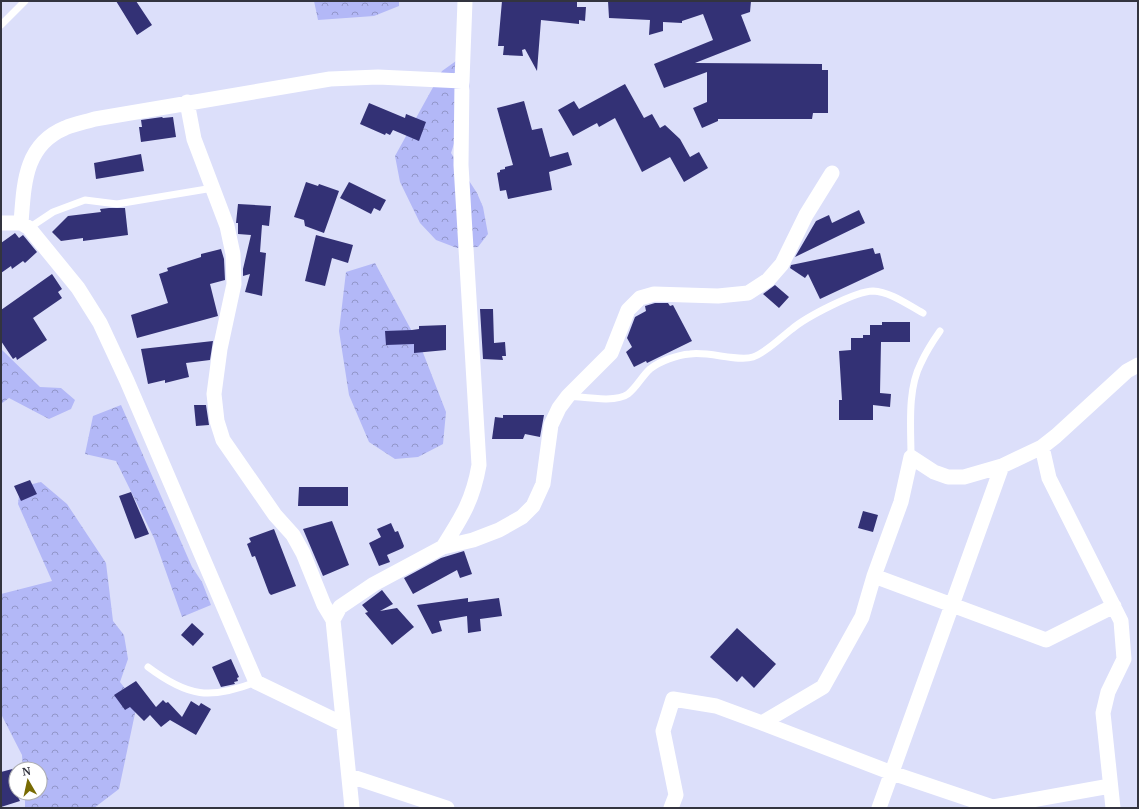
<svg xmlns="http://www.w3.org/2000/svg" width="1139" height="809" viewBox="0 0 1139 809" font-family="'PT Serif',serif">
	<defs>
		<pattern id="forest-crowns" width="20" height="18" patternUnits="userSpaceOnUse"><rect width="20" height="18" fill="#b3b8f7"/><path d="M2 6a3 3 0 1 1 6 0M12 15a3 3 0 1 1 6 0" fill="none" stroke="#9296c9"/></pattern>
	</defs>
	<rect width="100%" height="100%" fill="#dcdffa"/>
	<path fill="url(#forest-crowns)" d="M 314,1 L 399,1 L 399,6 L 374,16 L 318,20 Z
		M 463,56 L 470,86 L 464,112 L 451,153 L 477,193 L 483,207 L 488,234 L 478,247 L 457,248 L 436,240 L 420,223 L 400,182 L 395,156 L 442,71 Z
		M 375,263 L 422,350 L 446,412 L 443,444 L 418,457 L 395,459 L 369,442 L 349,395 L 339,331 L 346,272 Z
		M 1,349 L 40,387 L 61,388 L 75,400 L 71,409 L 49,419 L 9,398 L 1,404 Z
		M 121,405 L 192,567 L 202,582 L 211,605 L 182,617 L 154,538 L 116,461 L 85,454 L 93,416 Z
		M 41,482 L 67,504 L 106,563 L 113,621 L 124,635 L 128,659 L 120,682 L 137,704 L 119,789 L 94,808 L 25,808 L 25,793 L 40,793 L 40,769 L 23,769 L 22,755 L 1,714 L 1,594 L 52,581 L 18,504 L 20,487 Z"/>
	<path fill="#333175" d="M 116,1 L 136,1 L 152,25 L 137,35 Z
		M 502,1 L 577,1 L 577,7 L 586,7 L 585,21 L 579,20 L 579,24 L 541,20 L 537,71 L 525,49 L 522,50 L 523,56 L 503,55 L 504,46 L 498,46 Z
		M 608,1 L 751,1 L 750,12 L 741,15 L 751,41 L 695,63 L 822,64 L 822,70 L 828,70 L 828,113 L 813,113 L 812,119 L 718,119 L 718,121 L 702,128 L 693,108 L 707,102 L 707,72 L 664,88 L 654,64 L 713,40 L 703,14 L 682,21 L 682,23 L 663,22 L 663,31 L 649,35 L 650,20 L 609,18 Z
		M 625,84 L 644,118 L 652,114 L 660,128 L 665,125 L 680,139 L 690,157 L 699,152 L 708,168 L 684,182 L 670,157 L 642,172 L 615,118 L 599,127 L 597,123 L 573,136 L 558,110 L 574,101 L 579,109 Z
		M 524,101 L 532,130 L 542,128 L 550,157 L 568,152 L 572,165 L 549,172 L 552,190 L 508,199 L 506,190 L 500,191 L 497,173 L 500,172 L 500,170 L 505,169 L 505,167 L 513,165 L 497,108 Z
		M 369,103 L 405,118 L 406,114 L 426,122 L 419,141 L 393,130 L 390,135 L 386,133 L 385,135 L 360,124 Z
		M 162,117 L 163,118 L 173,117 L 176,137 L 141,142 L 139,127 L 142,127 L 141,120 Z
		M 141,154 L 144,171 L 96,179 L 94,163 Z
		M 306,182 L 318,186 L 319,184 L 339,191 L 324,233 L 305,226 L 304,220 L 294,217 Z
		M 349,182 L 386,200 L 380,211 L 374,208 L 371,214 L 340,198 Z
		M 238,204 L 271,206 L 269,226 L 262,225 L 260,252 L 266,253 L 262,296 L 245,292 L 250,274 L 243,276 L 243,269 L 251,235 L 238,234 L 238,223 L 236,223 Z
		M 109,208 L 125,208 L 128,235 L 83,241 L 83,238 L 61,241 L 52,232 L 68,216 L 101,212 L 100,209 Z
		M 859,210 L 865,223 L 795,257 L 816,221 L 829,215 L 832,223 Z
		M 15,233 L 19,238 L 23,235 L 37,252 L 25,263 L 23,261 L 12,269 L 11,266 L 1,273 L 1,243 Z
		M 316,235 L 353,245 L 348,263 L 332,258 L 325,286 L 305,281 Z
		M 873,248 L 875,254 L 880,253 L 884,269 L 820,299 L 808,274 L 805,278 L 790,268 L 791,265 Z
		M 221,249 L 224,259 L 225,280 L 210,284 L 218,316 L 137,338 L 131,315 L 168,303 L 159,274 L 168,271 L 167,268 L 201,257 L 201,254 Z
		M 52,274 L 62,289 L 58,292 L 62,298 L 33,318 L 47,340 L 17,360 L 16,357 L 13,359 L 1,341 L 1,310 Z
		M 775,285 L 789,297 L 779,308 L 763,294 Z
		M 655,303 L 668,303 L 670,306 L 673,305 L 692,341 L 647,363 L 646,361 L 634,367 L 626,352 L 632,347 L 627,338 L 635,317 L 646,311 L 645,306 Z
		M 480,309 L 493,309 L 494,343 L 505,342 L 506,356 L 502,356 L 503,360 L 483,359 Z
		M 882,322 L 910,322 L 910,342 L 881,342 L 880,393 L 891,394 L 890,407 L 873,405 L 873,420 L 839,420 L 839,400 L 842,400 L 839,351 L 851,350 L 851,338 L 863,338 L 863,335 L 870,335 L 870,325 L 882,325 Z
		M 446,325 L 446,350 L 414,353 L 414,344 L 386,345 L 385,331 L 412,330 L 419,329 L 419,326 Z
		M 213,341 L 210,360 L 186,363 L 189,377 L 165,383 L 165,380 L 148,384 L 141,349 Z
		M 194,405 L 206,405 L 209,425 L 196,426 Z
		M 503,415 L 544,415 L 540,437 L 525,434 L 523,439 L 492,439 L 495,417 L 503,418 Z
		M 30,480 L 37,494 L 21,501 L 14,486 Z
		M 299,487 L 348,487 L 348,506 L 298,506 Z
		M 131,492 L 149,534 L 135,539 L 119,496 Z
		M 863,511 L 878,515 L 873,532 L 858,528 Z
		M 332,521 L 349,565 L 323,576 L 303,529 Z
		M 391,523 L 395,532 L 398,531 L 404,546 L 403,548 L 387,555 L 390,562 L 379,566 L 369,543 L 381,537 L 377,529 Z
		M 274,529 L 296,586 L 271,595 L 269,593 L 255,556 L 252,557 L 247,544 L 251,542 L 249,538 Z
		M 464,551 L 472,574 L 460,578 L 457,570 L 413,594 L 404,578 L 441,558 Z
		M 382,590 L 393,604 L 380,611 L 397,608 L 414,627 L 392,645 L 365,613 L 368,612 L 362,605 Z
		M 468,598 L 468,602 L 499,598 L 502,616 L 480,619 L 481,631 L 468,633 L 467,616 L 439,621 L 442,631 L 432,634 L 417,605 Z
		M 192,623 L 204,634 L 193,646 L 181,635 Z
		M 737,628 L 776,664 L 754,688 L 742,676 L 737,682 L 710,657 Z
		M 231,659 L 239,677 L 237,678 L 238,681 L 234,682 L 235,684 L 221,687 L 212,667 Z
		M 136,681 L 156,707 L 163,700 L 166,703 L 168,702 L 182,717 L 191,701 L 199,706 L 201,703 L 211,709 L 196,735 L 170,720 L 161,727 L 150,715 L 144,721 L 130,707 L 125,710 L 114,695 Z
		M 16,768 L 16,793 L 20,801 L 1,807 L 1,772 Z"/>
	<g fill="none" stroke-linecap="round" stroke-linejoin="round">
		<path stroke="#fff" stroke-width="7" d="M 1,25 L 25,1
			M 29,228 L 53,212 L 85,200 L 117,204 L 213,188
			M 568,396 C 584,397 616,403 628,394 C 637,387 642,376 650,369 C 660,361 677,355 690,354 C 708,351 738,362 753,357 C 767,352 780,338 792,329 C 806,317 856,291 873,291 C 891,292 908,305 923,313
			M 911,457 C 911,427 907,390 921,363 C 926,352 933,341 940,331
			M 148,667 C 188,697 210,700 256,682"/>
		<path stroke="#fff" stroke-width="15" d="M 187,102 L 194,139 L 227,226 L 233,254 L 234,284 L 220,349 L 214,394 L 217,421 L 223,440 L 275,515 L 293,535 L 303,553 L 324,605 L 333,620 L 352,808
			M 1,223 L 21,223 L 29,228 L 78,288 L 100,323 L 127,381 L 256,682 L 343,724
			M 21,223 C 24,185 24,145 65,128 C 74,124 85,122 95,119 L 330,79 L 378,77 L 462,81
			M 1042,447 L 1049,478 L 1121,621 L 1124,659 L 1108,692 L 1103,713 L 1113,808
			M 443,547 C 462,517 473,500 479,465 L 461,165 L 462,81 L 465,1
			M 874,576 L 1046,640 L 1114,606
			M 333,620 L 340,607 L 374,584 L 443,547 L 473,540 L 499,530 L 522,517 L 533,506 L 543,484 L 551,425 L 559,408 L 568,396 L 611,353 L 628,310 L 640,298 L 654,294 L 718,296 L 748,293 L 768,280 L 782,264 L 806,215 L 832,173
			M 762,723 L 892,773 L 993,807 L 1110,786
			M 350,776 L 447,808
			M 671,808 L 676,795 L 663,731 L 673,699 L 716,706 L 762,723 L 823,687 L 862,617 L 874,576 L 901,502 L 911,457 L 934,472 L 948,477 L 964,477 L 1002,466 L 1042,447 L 1056,436 L 1127,371 L 1138,365
			M 879,808 L 1002,466"/>
	</g>
	<rect width="1139" height="809" fill="none" stroke="#33343f" stroke-width="4"/>
	<g transform="translate(28 781) rotate(351)"><circle r="19" fill="#ffffff" stroke="#adaeb2"/>
	<path d="M0-3L7 15L0 10L-7 15Z" fill="#786b03"/>
	<text y="-6" font-size="11" font-weight="bold" text-anchor="middle" fill="#33343f">N</text>
	</g>
</svg>
